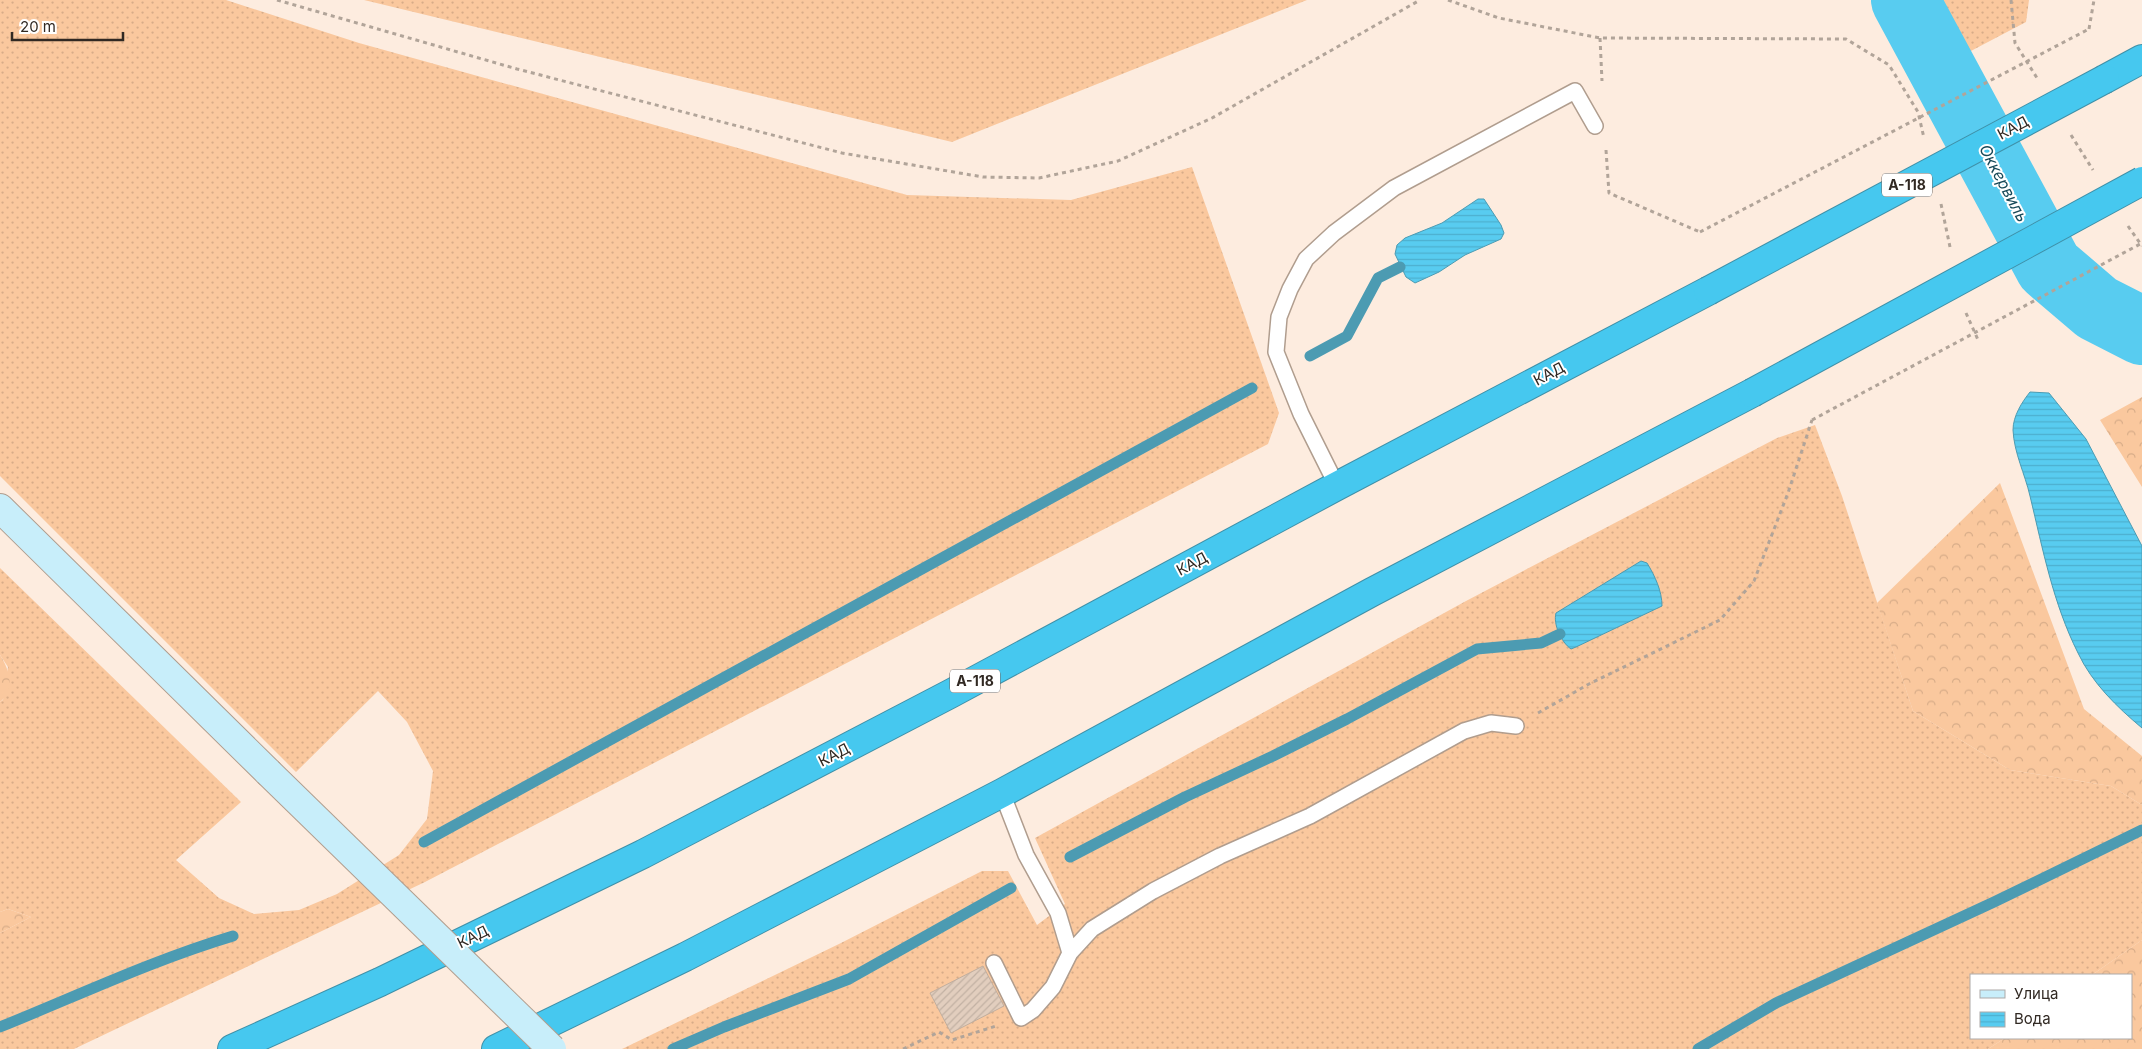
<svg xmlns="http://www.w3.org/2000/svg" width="2142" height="1049" viewBox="0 0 2142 1049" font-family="Inter,sans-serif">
	<defs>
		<pattern id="grass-dots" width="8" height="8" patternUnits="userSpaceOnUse" patternTransform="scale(1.25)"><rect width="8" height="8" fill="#fac89e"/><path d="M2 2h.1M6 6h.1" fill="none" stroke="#d7ac88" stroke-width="1.8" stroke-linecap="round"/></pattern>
		<pattern id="forest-crowns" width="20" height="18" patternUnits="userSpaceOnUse" patternTransform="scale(1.25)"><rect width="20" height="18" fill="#fac89e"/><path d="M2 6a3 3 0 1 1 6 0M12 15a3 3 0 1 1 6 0" fill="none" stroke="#d7ac88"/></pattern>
		<pattern id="water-rules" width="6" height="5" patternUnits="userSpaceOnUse" patternTransform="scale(1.25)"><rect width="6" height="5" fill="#58ccf0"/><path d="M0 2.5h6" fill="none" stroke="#4dafce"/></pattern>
		<pattern id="building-hatch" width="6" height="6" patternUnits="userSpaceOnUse" patternTransform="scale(1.25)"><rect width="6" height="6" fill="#e2cebe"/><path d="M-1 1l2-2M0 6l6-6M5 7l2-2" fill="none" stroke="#c2b1a3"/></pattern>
	</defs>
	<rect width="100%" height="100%" fill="#fdecdf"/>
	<path fill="url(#grass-dots)" d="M 0,0 L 226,0 L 359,43 L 907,195 L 1071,200 L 1192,167 L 1279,413 L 1268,444 L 425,882 L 74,1049 L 0,1049 L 0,933 L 31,917 L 8,909 L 0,912 L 0,702 L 3,700 L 8,667 L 0,655 L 0,568 L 241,802 L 176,860 L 219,898 L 254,914 L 299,910 L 337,894 L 399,855 L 427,819 L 433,771 L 407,722 L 378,691 L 296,772 L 0,476 Z
		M 364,0 L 1307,0 L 952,142 Z
		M 1936,0 L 2029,0 L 2026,22 L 1950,62 Z
		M 1815,425 L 1842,496 L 1913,711 L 2010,770 L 2111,786 L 2142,805 L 2142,940 L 2092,975 L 1971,975 L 1971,1038 L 2005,1038 L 1988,1049 L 622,1049 L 841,943 L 982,871 L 1008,871 L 1037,925 L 1065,904 L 1035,838 L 1466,601 L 1777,438 Z"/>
	<path fill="url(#forest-crowns)" d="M 2142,397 L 2142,487 L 2100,420 Z
		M 2000,483 L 2084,709 L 2142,756 L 2142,805 L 2111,786 L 2010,770 L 1913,711 L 1877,603 Z
		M 0,655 C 9,669 16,689 0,702 Z
		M 8,909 L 31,917 L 0,933 L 0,912 Z
		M 2142,940 L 2142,1049 L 1988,1049 L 2005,1038 L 2131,1038 L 2131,975 L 2092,975 Z"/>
	<path fill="url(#water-rules)" stroke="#4c9bb2" d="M 1478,199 L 1484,199 L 1501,225 L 1504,233 L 1501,239 L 1465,255 L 1439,272 L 1415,283 L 1406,277 L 1395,254 L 1397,245 L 1405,238 L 1442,223 Z
		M 2030,392 L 2049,393 L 2086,439 L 2142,546 L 2142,728 C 2117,707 2092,683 2078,653 C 2053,603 2043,550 2030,496 C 2025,474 2014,453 2013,430 C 2013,416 2022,402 2030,392 Z
		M 1641,561 L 1647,563 C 1655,576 1662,591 1662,606 L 1576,647 L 1571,649 C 1561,642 1553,624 1556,613 Z"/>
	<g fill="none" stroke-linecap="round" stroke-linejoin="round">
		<path stroke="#4c9bb2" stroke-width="11" d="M 1310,356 L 1347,336 L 1378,278 L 1400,267
			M 424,842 L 1252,388
			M 1070,857 L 1185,797 L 1273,756 L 1347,719 L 1477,649 L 1541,643 L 1560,634
			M 0,1027 C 77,996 153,960 233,936
			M 673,1049 L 724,1027 L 849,979 L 1011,888
			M 1698,1049 L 1776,1003 L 1994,902 L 2142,830"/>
		<path stroke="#58ccf0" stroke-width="68" d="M 1905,0 L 2049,267 L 2097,308 L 2142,331"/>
	</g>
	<path fill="url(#building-hatch)" stroke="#c1ae9e" d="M 983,966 L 1004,1006 L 951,1033 L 930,993 Z"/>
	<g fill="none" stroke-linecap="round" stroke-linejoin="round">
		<g stroke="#b09d8e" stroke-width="18">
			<path id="lane" d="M 1337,486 L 1301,414 L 1276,352 L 1279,317 L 1290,289 L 1306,259 L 1334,233 L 1394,188 L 1575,91 L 1595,126
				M 1002,793 L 1026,855 L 1058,913 L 1070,953
				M 994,963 L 1021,1018 L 1033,1010 L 1053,987 L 1070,953 L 1092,929 L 1153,891 L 1220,856 L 1310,816 L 1464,731 L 1491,723 L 1516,726"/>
		</g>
		<g stroke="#b09d8e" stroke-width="30">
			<path id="secondary" d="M 0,508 L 268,772"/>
		</g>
		<g stroke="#3f90a8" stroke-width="30">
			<path id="highway" d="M 2105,79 L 2142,59
				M 232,1049 L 380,982 L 643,854 L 950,694 L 1337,486 L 1708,291
				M 496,1049 L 685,957 L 1002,793 L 1372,592 L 1752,393"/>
		</g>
		<path stroke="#b1a499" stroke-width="3" stroke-dasharray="4 4" stroke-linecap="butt" d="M 277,0 L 517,69 L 842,153 L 983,177 L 1039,178 L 1118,161 L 1212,118 L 1420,0
			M 1448,0 L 1499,18 L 1600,38 L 1846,39 L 1889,65 L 1918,112 L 1924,138
			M 2011,0 L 2015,43 L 2037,78
			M 2089,29 L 2094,0
			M 1600,38 L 1602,81
			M 2071,135 L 2093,170
			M 1606,150 L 1609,193 L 1700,232
			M 1941,204 L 1950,247
			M 2128,226 L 2142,246
			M 1966,313 L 1979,342
			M 1538,713 L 1589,684 L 1720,620 L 1754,581 L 1788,493 L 1812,420
			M 903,1049 L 939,1032 L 952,1040 L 996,1026"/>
		<use href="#lane" stroke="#fff" stroke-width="15"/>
		<use href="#secondary" stroke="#c8eefa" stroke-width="28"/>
		<use href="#highway" stroke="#46c8ef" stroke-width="28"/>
		<g stroke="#b09d8e" stroke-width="30" stroke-linecap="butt">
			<path id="secondary-bridge" d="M 268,772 L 552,1049"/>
		</g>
		<g stroke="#3f90a8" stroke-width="30" stroke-linecap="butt">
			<path id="highway-bridge" d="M 1708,291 L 2105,79
				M 1752,393 L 2142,181"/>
		</g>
		<path stroke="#b1a499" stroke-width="3" stroke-dasharray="4 4" stroke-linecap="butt" d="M 1700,232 L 2089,29
			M 1812,420 L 2142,243"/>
		<use href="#secondary-bridge" stroke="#c8eefa" stroke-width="28"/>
		<use href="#highway-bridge" stroke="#46c8ef" stroke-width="28"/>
	</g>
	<g text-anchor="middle" stroke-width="4" stroke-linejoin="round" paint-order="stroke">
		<g fill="#fff" stroke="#6f6965" stroke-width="1">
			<rect x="1882" y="173.5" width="50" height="23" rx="4"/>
			<rect x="950" y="669.5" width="50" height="23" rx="4"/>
		</g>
		<g font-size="14" font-weight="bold" fill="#312923">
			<text x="1907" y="190">А-118</text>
			<text x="975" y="686">А-118</text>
		</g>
		<g font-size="15" fill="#312923" stroke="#fff">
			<text transform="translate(2013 128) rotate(-28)" y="5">КАД</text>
			<text transform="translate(1549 374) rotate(-28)" y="5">КАД</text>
			<text transform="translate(1192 564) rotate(-28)" y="5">КАД</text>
			<text transform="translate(834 755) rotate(-27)" y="5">КАД</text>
			<text transform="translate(473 937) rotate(-26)" y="5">КАД</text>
		</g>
		<g font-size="16" font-style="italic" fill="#174958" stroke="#fff">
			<text transform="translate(2004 183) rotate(62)" y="6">Оккервиль</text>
		</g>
	</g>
	<rect x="1970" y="974" width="162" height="65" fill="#ffffff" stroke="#ada9a7"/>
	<rect x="1980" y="990" width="25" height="8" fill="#c8eefa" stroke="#ada9a7"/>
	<text x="2014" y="999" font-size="15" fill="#312923">Улица</text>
	<rect x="1980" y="1012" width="25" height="15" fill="url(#water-rules)" stroke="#ada9a7"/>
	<text x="2014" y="1024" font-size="15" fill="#312923">Вода</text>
	<path d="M12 32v8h111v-8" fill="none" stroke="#312923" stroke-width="2.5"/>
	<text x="20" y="32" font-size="15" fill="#312923" stroke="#ffffff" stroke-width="4" paint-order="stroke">20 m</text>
</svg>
